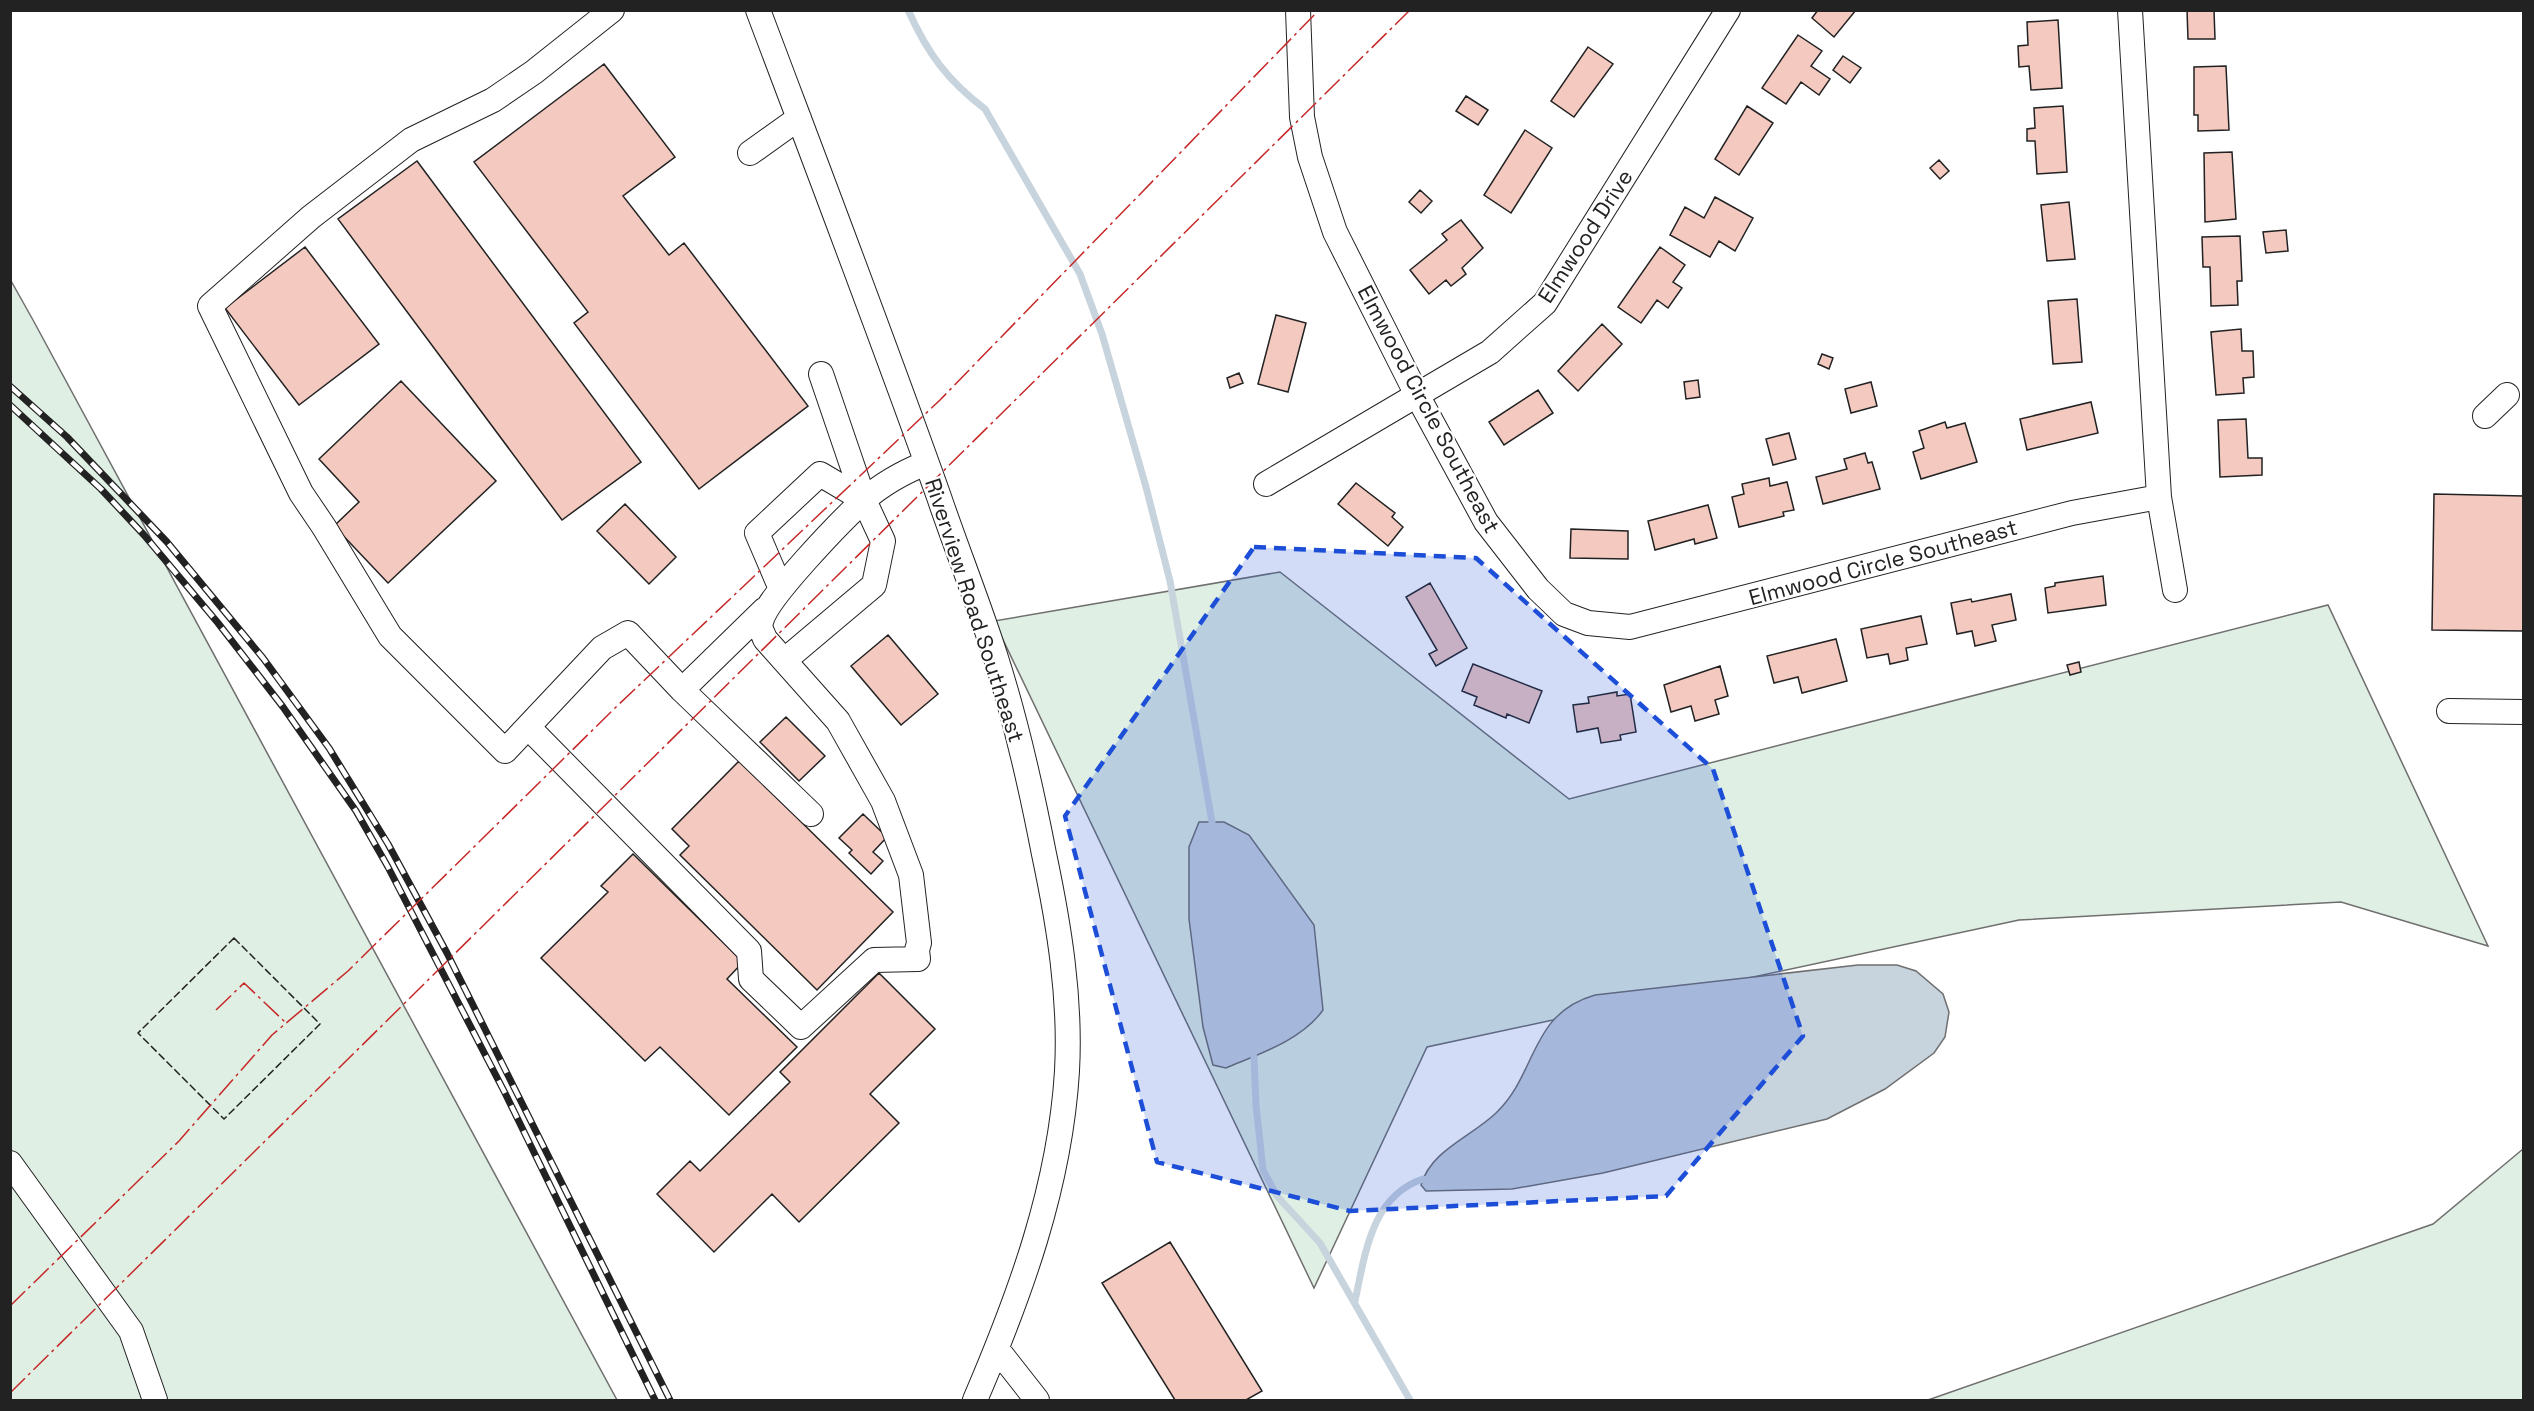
<svg xmlns="http://www.w3.org/2000/svg" width="2534" height="1411" viewBox="0 0 2534 1411" font-family="'Space Grotesk',sans-serif">
	<rect width="100%" height="100%" fill="#fff"/>
	<path fill="#e0efe3" stroke="#6f6f6f" stroke-width="1.5" d="M 10,279 L 33,320 L 617,1400 L 11,1400 Z
		M 1280,572 L 1569,799 L 2328,605 L 2488,946 L 2341,902 L 2019,920 L 1427,1047 L 1314,1288 L 994,621 Z
		M 2523,1149 L 2523,1400 L 1928,1400 L 2433,1224 Z"/>
	<path fill="#c7d3dd" stroke="#6f6f6f" stroke-width="1.5" d="M 1199,822 L 1224,822 L 1249,835 L 1314,925 L 1323,1010 C 1302,1040 1259,1054 1226,1068 L 1213,1065 L 1203,1027 L 1189,919 L 1189,847 Z
		M 1858,965 L 1897,965 L 1916,971 L 1943,994 L 1949,1012 L 1945,1037 L 1934,1053 L 1885,1089 L 1827,1119 L 1603,1173 L 1512,1189 L 1426,1191 L 1421,1185 C 1431,1150 1471,1137 1496,1113 C 1538,1073 1529,1014 1595,995 Z"/>
	<g fill="none" stroke-linecap="round" stroke-linejoin="round">
		<path stroke="#c7d3dd" stroke-width="7" d="M 908,10 C 928,54 947,80 985,109 L 1080,274 L 1102,334 L 1146,487 L 1170,581 L 1212,822
			M 1254,1057 L 1256,1105 L 1263,1170 L 1277,1196 L 1320,1243 L 1410,1400
			M 1355,1301 C 1365,1255 1371,1196 1423,1179"/>
	</g>
	<path fill="#f3c9c0" stroke="#222" stroke-width="1.5" d="M 1818,10 L 1856,10 L 1834,37 L 1812,18 Z
		M 2187,10 L 2214,10 L 2215,39 L 2188,39 Z
		M 2058,20 L 2062,88 L 2031,90 L 2029,66 L 2019,67 L 2018,46 L 2028,45 L 2027,22 Z
		M 1798,35 L 1822,51 L 1811,66 L 1830,79 L 1819,95 L 1801,82 L 1786,104 L 1762,88 Z
		M 1588,47 L 1613,64 L 1574,117 L 1551,101 Z
		M 1843,56 L 1861,68 L 1850,83 L 1833,70 Z
		M 604,64 L 675,157 L 623,196 L 669,255 L 684,243 L 808,406 L 699,489 L 574,323 L 588,312 L 474,162 Z
		M 2226,66 L 2229,130 L 2198,131 L 2198,115 L 2194,115 L 2194,67 Z
		M 1466,96 L 1488,110 L 1478,125 L 1456,111 Z
		M 1747,106 L 1773,123 L 1739,175 L 1715,159 Z
		M 2063,106 L 2067,172 L 2037,174 L 2035,141 L 2027,141 L 2027,129 L 2035,128 L 2034,108 Z
		M 1525,130 L 1552,148 L 1511,213 L 1484,195 Z
		M 2232,152 L 2236,219 L 2205,222 L 2204,153 Z
		M 1939,160 L 1949,171 L 1940,179 L 1930,168 Z
		M 417,161 L 641,462 L 562,520 L 338,219 Z
		M 1420,190 L 1432,201 L 1421,213 L 1409,202 Z
		M 1715,197 L 1753,218 L 1735,251 L 1719,241 L 1710,257 L 1670,235 L 1685,207 L 1704,218 Z
		M 2069,202 L 2075,259 L 2047,261 L 2041,205 Z
		M 1461,220 L 1483,248 L 1462,268 L 1466,274 L 1451,286 L 1446,280 L 1429,294 L 1410,270 L 1447,240 L 1442,234 Z
		M 2286,230 L 2288,251 L 2266,253 L 2263,232 Z
		M 2240,236 L 2242,281 L 2237,281 L 2238,305 L 2211,306 L 2210,267 L 2203,267 L 2202,237 Z
		M 305,247 L 379,344 L 299,405 L 225,308 Z
		M 1660,247 L 1685,265 L 1673,282 L 1682,288 L 1668,308 L 1657,300 L 1641,323 L 1618,307 Z
		M 2077,299 L 2082,362 L 2053,364 L 2048,301 Z
		M 1276,315 L 1306,323 L 1288,392 L 1258,384 Z
		M 1602,324 L 1622,344 L 1578,391 L 1558,371 Z
		M 2241,329 L 2242,351 L 2253,351 L 2254,377 L 2243,378 L 2244,393 L 2216,395 L 2211,332 Z
		M 1822,354 L 1833,358 L 1829,369 L 1818,364 Z
		M 1239,373 L 1243,383 L 1230,388 L 1227,378 Z
		M 1698,380 L 1700,397 L 1686,399 L 1684,382 Z
		M 401,381 L 496,481 L 388,583 L 334,526 L 359,502 L 319,459 Z
		M 1871,382 L 1877,406 L 1851,413 L 1845,389 Z
		M 1538,390 L 1553,413 L 1504,445 L 1489,422 Z
		M 2091,402 L 2098,433 L 2027,450 L 2020,419 Z
		M 2246,419 L 2248,458 L 2262,458 L 2262,475 L 2220,477 L 2218,420 Z
		M 1945,422 L 1947,428 L 1965,423 L 1977,462 L 1921,479 L 1913,452 L 1924,448 L 1919,431 Z
		M 1789,433 L 1796,459 L 1773,465 L 1766,439 Z
		M 1865,453 L 1868,463 L 1872,462 L 1880,489 L 1823,504 L 1816,477 L 1847,469 L 1844,459 Z
		M 1769,478 L 1770,486 L 1787,482 L 1794,510 L 1783,512 L 1784,516 L 1739,527 L 1732,497 L 1744,494 L 1742,484 Z
		M 1356,483 L 1395,513 L 1392,517 L 1403,527 L 1388,546 L 1338,504 Z
		M 2434,494 L 2524,496 L 2524,631 L 2432,630 Z
		M 625,504 L 676,557 L 649,584 L 597,531 Z
		M 1708,505 L 1717,538 L 1695,544 L 1694,539 L 1655,550 L 1648,521 Z
		M 1571,529 L 1628,531 L 1628,559 L 1570,558 Z
		M 2103,576 L 2106,605 L 2048,613 L 2045,588 L 2055,586 L 2055,583 Z
		M 1430,583 L 1467,648 L 1436,666 L 1429,654 L 1437,650 L 1406,597 Z
		M 2011,594 L 2016,620 L 1992,625 L 1996,641 L 1975,646 L 1972,631 L 1957,634 L 1951,603 L 1971,599 L 1972,602 Z
		M 1921,616 L 1927,644 L 1906,648 L 1908,660 L 1890,664 L 1888,654 L 1867,658 L 1861,629 Z
		M 888,635 L 938,694 L 901,725 L 851,666 Z
		M 1836,639 L 1847,681 L 1802,693 L 1798,677 L 1774,683 L 1767,656 Z
		M 2079,662 L 2081,672 L 2070,675 L 2067,665 Z
		M 1473,664 L 1542,691 L 1529,723 L 1507,714 L 1506,718 L 1474,705 L 1477,697 L 1462,691 Z
		M 1720,666 L 1728,696 L 1715,700 L 1719,714 L 1695,721 L 1691,706 L 1671,712 L 1664,685 Z
		M 1617,692 L 1617,696 L 1630,694 L 1636,732 L 1620,735 L 1621,740 L 1601,743 L 1598,728 L 1577,732 L 1573,705 L 1589,703 L 1588,697 Z
		M 786,717 L 825,756 L 799,781 L 760,742 Z
		M 739,761 L 893,912 L 817,990 L 680,855 L 689,846 L 672,829 Z
		M 863,814 L 887,837 L 873,852 L 883,861 L 871,874 L 849,853 L 852,850 L 839,838 Z
		M 633,854 L 743,962 L 727,979 L 797,1047 L 729,1115 L 660,1047 L 645,1061 L 541,958 L 608,892 L 601,886 Z
		M 879,973 L 935,1029 L 870,1094 L 899,1123 L 799,1222 L 772,1194 L 714,1252 L 657,1194 L 690,1161 L 700,1171 L 790,1082 L 780,1072 Z
		M 1170,1242 L 1262,1391 L 1246,1400 L 1175,1400 L 1102,1283 Z"/>
	<g fill="none" stroke-linecap="round" stroke-linejoin="round">
		<g stroke="#222" stroke-width="26">
			<path id="minor" d="M 612,10 L 534,72 L 493,100 L 411,140 L 311,217 L 210,306 L 301,493 L 324,527 L 390,636 L 505,751 L 602,648 L 628,633 L 682,690
				M 758,10 C 819,172 881,334 939,497 C 957,550 978,602 995,655 C 1016,720 1031,787 1044,854 C 1059,925 1071,998 1067,1071 C 1060,1187 1020,1295 975,1400
				M 1298,10 L 1302,117 L 1310,157 L 1335,232 L 1417,395 L 1486,522 L 1538,589 L 1564,614 L 1588,623 L 1630,627 L 2072,513 L 2159,497
				M 2130,10 L 2159,497 L 2175,590
				M 750,153 L 799,118
				M 2485,416 L 2507,395
				M 1266,484 L 1490,352 L 1545,303 L 1728,10
				M 781,589 L 757,533 L 820,474 L 864,500
				M 764,610 L 682,690 L 811,814
				M 785,660 L 874,585 L 883,541 L 864,500 L 821,374
				M 2449,711 L 2524,712
				M 528,727 L 749,951 L 751,979 L 801,1027 L 874,960 L 918,959 L 917,950 L 919,943 L 911,875 L 883,801 L 838,721 L 765,639 C 763,633 759,628 761,622 C 766,598 843,519 864,500 C 882,484 904,472 926,463
				M 10,1163 L 131,1331 L 155,1400
				M 997,1349 L 1037,1400"/>
		</g>
		<use href="#minor" stroke="#fff" stroke-width="24"/>
		<g stroke="#222" stroke-width="7">
			<path id="rail" d="M 10,386 L 67,437 L 167,542 L 263,658 L 329,748 L 388,844 L 447,953 L 670,1400
				M 10,405 L 101,489 L 144,535 L 218,623 L 283,707 L 356,811 L 388,867 L 505,1093 L 655,1400"/>
		</g>
		<use href="#rail" stroke="#fff" stroke-width="4.5" stroke-dasharray="14" stroke-linecap="butt"/>
		<path stroke="#222" stroke-width="1.5" stroke-dasharray="8 3" stroke-linecap="butt" d="M 234,938 L 320,1024 L 224,1119 L 138,1033 Z"/>
		<path stroke="#c62828" stroke-width="1.5" stroke-dasharray="21 4.5 3 4.5" stroke-linecap="butt" d="M 216,1010 L 244,983 L 285,1022
			M 10,1306 L 179,1141 L 272,1035 L 348,971 L 615,708 L 940,400 L 1319,10
			M 10,1393 L 1410,10"/>
	</g>
	<path fill="#1d4ed8" fill-opacity="0.2" stroke="#1d4ed8" stroke-width="4.5" stroke-dasharray="12 8" stroke-linejoin="round" d="M 1254,547 L 1476,558 L 1713,769 L 1803,1036 L 1666,1196 L 1350,1211 L 1157,1162 L 1065,816 Z"/>
	<g text-anchor="middle" stroke-width="4.5" stroke-linejoin="round" paint-order="stroke">
		<g font-size="22" fill="#222" stroke="#fff">
			<text transform="translate(1585 236) rotate(-57)" y="8">Elmwood Drive</text>
			<text transform="translate(1429 409) rotate(62)" y="8">Elmwood Circle Southeast</text>
			<text transform="translate(1883 562) rotate(-15)" y="8">Elmwood Circle Southeast</text>
			<text transform="translate(975 610) rotate(72)" y="8">Riverview Road Southeast</text>
		</g>
	</g>
	<rect width="2534" height="1411" fill="none" stroke="#222222" stroke-width="24"/>
</svg>
